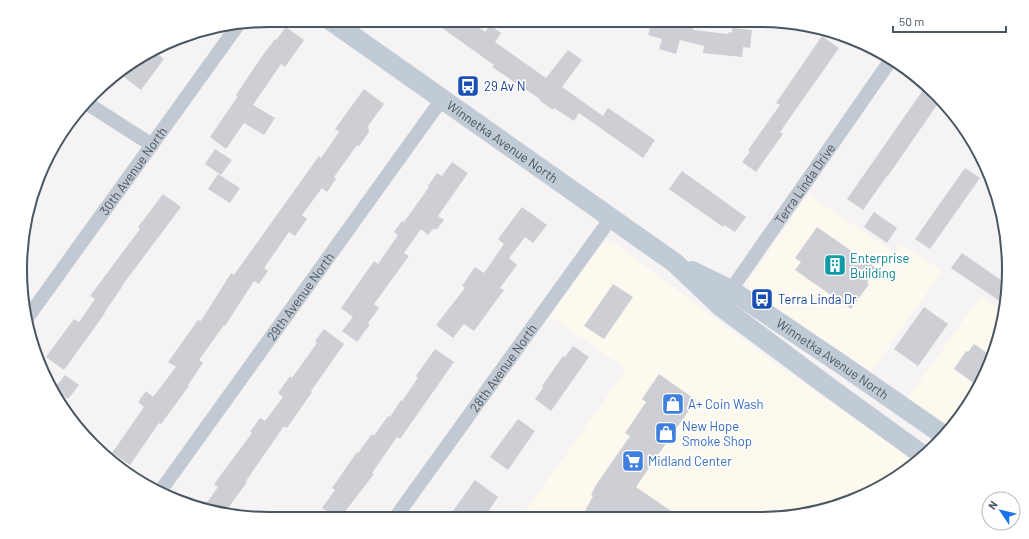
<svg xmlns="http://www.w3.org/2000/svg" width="1029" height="539" viewBox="0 0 1029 539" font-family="Barlow,sans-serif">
	<rect width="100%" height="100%" fill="#f5f3f3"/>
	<path fill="#fdf9ef" d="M 358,20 L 380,20 L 373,30 Z
		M 808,194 L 895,253 L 901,244 L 942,271 L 871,372 L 749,291 L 748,285 L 750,279 Z
		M 609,241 L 616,244 L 772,361 L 917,462 L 911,468 L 855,500 L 792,517 L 521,518 L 626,369 L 550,316 L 602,244 Z
		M 981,296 L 1002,311 L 983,380 L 949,431 L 906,400 Z"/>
	<path fill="#cdcfd5" d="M 431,20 L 469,20 L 485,32 L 490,25 L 501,33 L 495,42 L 546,78 L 568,50 L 582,60 L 562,87 L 603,116 L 608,108 L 655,140 L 643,158 L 579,113 L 574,121 L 554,108 L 553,110 L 539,100 L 540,99 L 492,67 L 494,65 Z
		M 652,20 L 678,20 L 695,25 L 693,30 L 728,34 L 728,32 L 732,33 L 732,28 L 752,30 L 750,48 L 743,47 L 742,57 L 703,53 L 704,46 L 680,40 L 676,54 L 659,49 L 662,39 L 648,35 Z
		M 286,27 L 304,40 L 285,67 L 281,64 L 253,105 L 275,118 L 264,135 L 244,123 L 226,149 L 210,137 L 238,96 L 236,95 L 260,59 L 275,39 L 276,40 Z
		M 822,36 L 839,48 L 780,132 L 783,134 L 756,172 L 742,162 L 750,152 L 748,150 L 780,105 L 776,103 Z
		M 155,52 L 164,59 L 141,90 L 124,77 L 136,62 Z
		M 364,89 L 384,104 L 368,126 L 369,132 L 359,146 L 357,145 L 334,177 L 336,179 L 327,192 L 322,188 L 302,215 L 307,219 L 295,236 L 289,232 L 264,268 L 268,271 L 259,284 L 254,281 L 225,326 L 224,325 L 199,360 L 203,363 L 188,385 L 189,386 L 161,424 L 159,423 L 130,465 L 112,453 L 144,407 L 138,402 L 146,391 L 153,397 L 176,367 L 168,362 L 198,320 L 201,321 L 231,273 L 234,275 L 319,156 L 321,158 L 339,132 L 335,129 Z
		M 923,90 L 939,102 L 888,176 L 887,176 L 863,210 L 847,199 Z
		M 215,149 L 232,160 L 221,175 L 205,164 Z
		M 452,162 L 468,173 L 438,216 L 444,220 L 436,230 L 434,228 L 428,235 L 421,229 L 404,253 L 409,256 L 374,304 L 379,308 L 368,323 L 370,324 L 357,342 L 342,331 L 353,317 L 341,308 L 374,261 L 378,264 L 398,235 L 394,232 L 402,221 L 404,222 L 429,187 L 428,186 L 437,173 L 442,176 Z
		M 965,168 L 980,178 L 930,249 L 915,239 Z
		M 682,171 L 746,217 L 735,232 L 724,225 L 723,227 L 669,189 Z
		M 218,174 L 240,188 L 230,203 L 208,189 Z
		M 163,194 L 181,207 L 121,287 L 122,287 L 104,313 L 105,313 L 64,370 L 46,357 L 74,319 L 79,322 L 95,299 L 90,296 L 140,229 L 138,227 Z
		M 522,207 L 547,225 L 533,243 L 525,237 L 509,258 L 517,265 L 500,288 L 504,290 L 474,331 L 464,324 L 453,338 L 436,325 L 465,288 L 462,286 L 475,267 L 484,273 L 504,244 L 498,239 Z
		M 874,212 L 897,228 L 887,243 L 864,227 Z
		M 817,227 L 876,268 L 867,282 L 869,284 L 851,309 L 795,270 L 801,262 L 795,258 Z
		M 962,253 L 1008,285 L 1004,304 L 951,268 Z
		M 613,284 L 633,297 L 604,339 L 584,326 Z
		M 924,307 L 948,324 L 918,366 L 894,349 Z
		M 324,329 L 344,344 L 311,391 L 312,392 L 287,428 L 284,426 L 246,481 L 247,482 L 226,511 L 205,505 L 218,487 L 214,484 L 252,433 L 250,432 L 260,418 L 265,421 L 283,397 L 278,393 L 290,376 L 292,378 L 317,343 L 315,341 Z
		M 974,344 L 990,355 L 983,380 L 979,387 L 954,369 L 966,351 L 968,352 Z
		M 573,346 L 589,357 L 551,411 L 535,399 L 543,388 L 542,386 L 563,356 L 565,357 Z
		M 435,349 L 454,362 L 400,439 L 397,437 L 372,473 L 374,474 L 340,518 L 324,518 L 329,512 L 322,508 L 335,490 L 332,488 L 357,452 L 358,453 L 372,434 L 374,436 L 388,416 L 390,417 L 401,400 L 402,401 L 418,378 L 416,376 Z
		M 659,374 L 696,400 L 636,487 L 680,517 L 594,517 L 585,511 L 593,496 L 591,495 L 596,485 L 630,436 L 625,433 L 646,402 L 642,399 Z
		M 65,375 L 79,385 L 68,399 L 54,389 Z
		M 518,419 L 535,431 L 508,470 L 490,457 Z
		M 475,480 L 498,497 L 484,518 L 448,518 Z"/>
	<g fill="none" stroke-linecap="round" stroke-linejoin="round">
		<g stroke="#c1cad2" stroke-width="14">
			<path d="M 88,104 L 152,145"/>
			<path id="s1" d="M 726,297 L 890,61"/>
			<path id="s2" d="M 28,317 L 238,25"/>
			<path id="s3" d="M 159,493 L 442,99"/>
			<path id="s4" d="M 395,518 L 611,218"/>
		</g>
		<g stroke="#c1cbd6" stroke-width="20">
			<path id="s5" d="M 330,20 L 675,263 L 720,306 L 826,385 L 924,456"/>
			<path id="s6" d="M 692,271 L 731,290 L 841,364 L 945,436"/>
		</g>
	</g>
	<defs>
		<g id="bus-square" transform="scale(1.15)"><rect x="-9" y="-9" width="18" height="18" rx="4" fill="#1a4fb4" stroke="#fff"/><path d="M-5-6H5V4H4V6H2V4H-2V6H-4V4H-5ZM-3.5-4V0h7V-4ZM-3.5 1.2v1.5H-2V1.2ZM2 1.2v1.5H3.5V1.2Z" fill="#fff"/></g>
		<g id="building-square" transform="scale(1.15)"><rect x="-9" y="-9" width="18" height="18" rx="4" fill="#0f9aa8" stroke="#fff"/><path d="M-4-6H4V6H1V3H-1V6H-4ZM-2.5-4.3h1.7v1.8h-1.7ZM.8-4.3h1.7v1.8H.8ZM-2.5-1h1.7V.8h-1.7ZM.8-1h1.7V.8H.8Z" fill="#fff"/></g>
		<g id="shop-square" transform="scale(1.15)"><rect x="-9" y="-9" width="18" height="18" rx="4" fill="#3f7fe0" stroke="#fff"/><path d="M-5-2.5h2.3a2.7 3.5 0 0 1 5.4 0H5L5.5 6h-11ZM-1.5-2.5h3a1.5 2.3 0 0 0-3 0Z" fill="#fff"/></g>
		<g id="supermarket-square" transform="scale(1.15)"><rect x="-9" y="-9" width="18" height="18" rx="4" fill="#3f7fe0" stroke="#fff"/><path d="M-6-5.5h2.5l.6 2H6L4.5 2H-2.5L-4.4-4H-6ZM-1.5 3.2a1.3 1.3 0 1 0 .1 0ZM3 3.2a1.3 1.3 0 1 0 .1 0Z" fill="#fff"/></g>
	</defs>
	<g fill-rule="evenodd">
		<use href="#bus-square" x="468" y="86"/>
		<use href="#building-square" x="835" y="265"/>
		<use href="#bus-square" x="762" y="299"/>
		<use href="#shop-square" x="673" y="404"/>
		<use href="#shop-square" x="666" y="433"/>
		<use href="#supermarket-square" x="633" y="461"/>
	</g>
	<g text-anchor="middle" stroke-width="3.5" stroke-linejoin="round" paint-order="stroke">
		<g font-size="13" fill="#164399" stroke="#fff" text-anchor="start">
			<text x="484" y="91">29 Av N</text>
			<text x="778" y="304">Terra Linda Dr</text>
		</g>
		<g font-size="13" fill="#4a5661" stroke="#fff">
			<text dy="5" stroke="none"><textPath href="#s5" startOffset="211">Winnetka Avenue North</textPath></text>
			<text dy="5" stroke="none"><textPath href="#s2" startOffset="180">30th Avenue North</textPath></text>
			<text dy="5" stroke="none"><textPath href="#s1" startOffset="138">Terra Linda Drive</textPath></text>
			<text dy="5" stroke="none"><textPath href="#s3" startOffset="242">29th Avenue North</textPath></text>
			<text dy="5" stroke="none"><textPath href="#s6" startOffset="166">Winnetka Avenue North</textPath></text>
			<text dy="5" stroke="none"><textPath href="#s4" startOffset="185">28th Avenue North</textPath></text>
		</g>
		<g font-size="13" fill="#0d838f" stroke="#fff" text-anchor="start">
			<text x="850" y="263">Enterprise<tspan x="850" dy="15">Building</tspan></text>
		</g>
		<g font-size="13" fill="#366cbe" stroke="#fff" text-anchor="start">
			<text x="688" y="409">A+ Coin Wash</text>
			<text x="682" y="431">New Hope<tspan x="682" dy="15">Smoke Shop</tspan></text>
			<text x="648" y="466">Midland Center</text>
		</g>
	</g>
	<path d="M0 0H1029V539H0ZM269 27H760A242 242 0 0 1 1002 269V270A242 242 0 0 1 760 512H269A242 242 0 0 1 27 270V269A242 242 0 0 1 269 27Z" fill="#fff" fill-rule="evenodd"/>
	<path fill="none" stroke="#4a5661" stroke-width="2" d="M269 27H760A242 242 0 0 1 1002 269V270A242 242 0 0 1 760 512H269A242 242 0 0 1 27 270V269A242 242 0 0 1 269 27Z"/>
	<g transform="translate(1001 511) rotate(305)"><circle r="19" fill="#ffffff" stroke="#b7bbc0"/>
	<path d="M0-3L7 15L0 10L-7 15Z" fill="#1a73e8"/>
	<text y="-6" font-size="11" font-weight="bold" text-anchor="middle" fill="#4a5661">N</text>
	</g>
	<path d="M893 26v6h113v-6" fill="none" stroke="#4a5661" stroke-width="2"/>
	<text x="899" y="26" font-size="12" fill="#4a5661" stroke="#ffffff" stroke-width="3" paint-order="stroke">50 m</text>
</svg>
